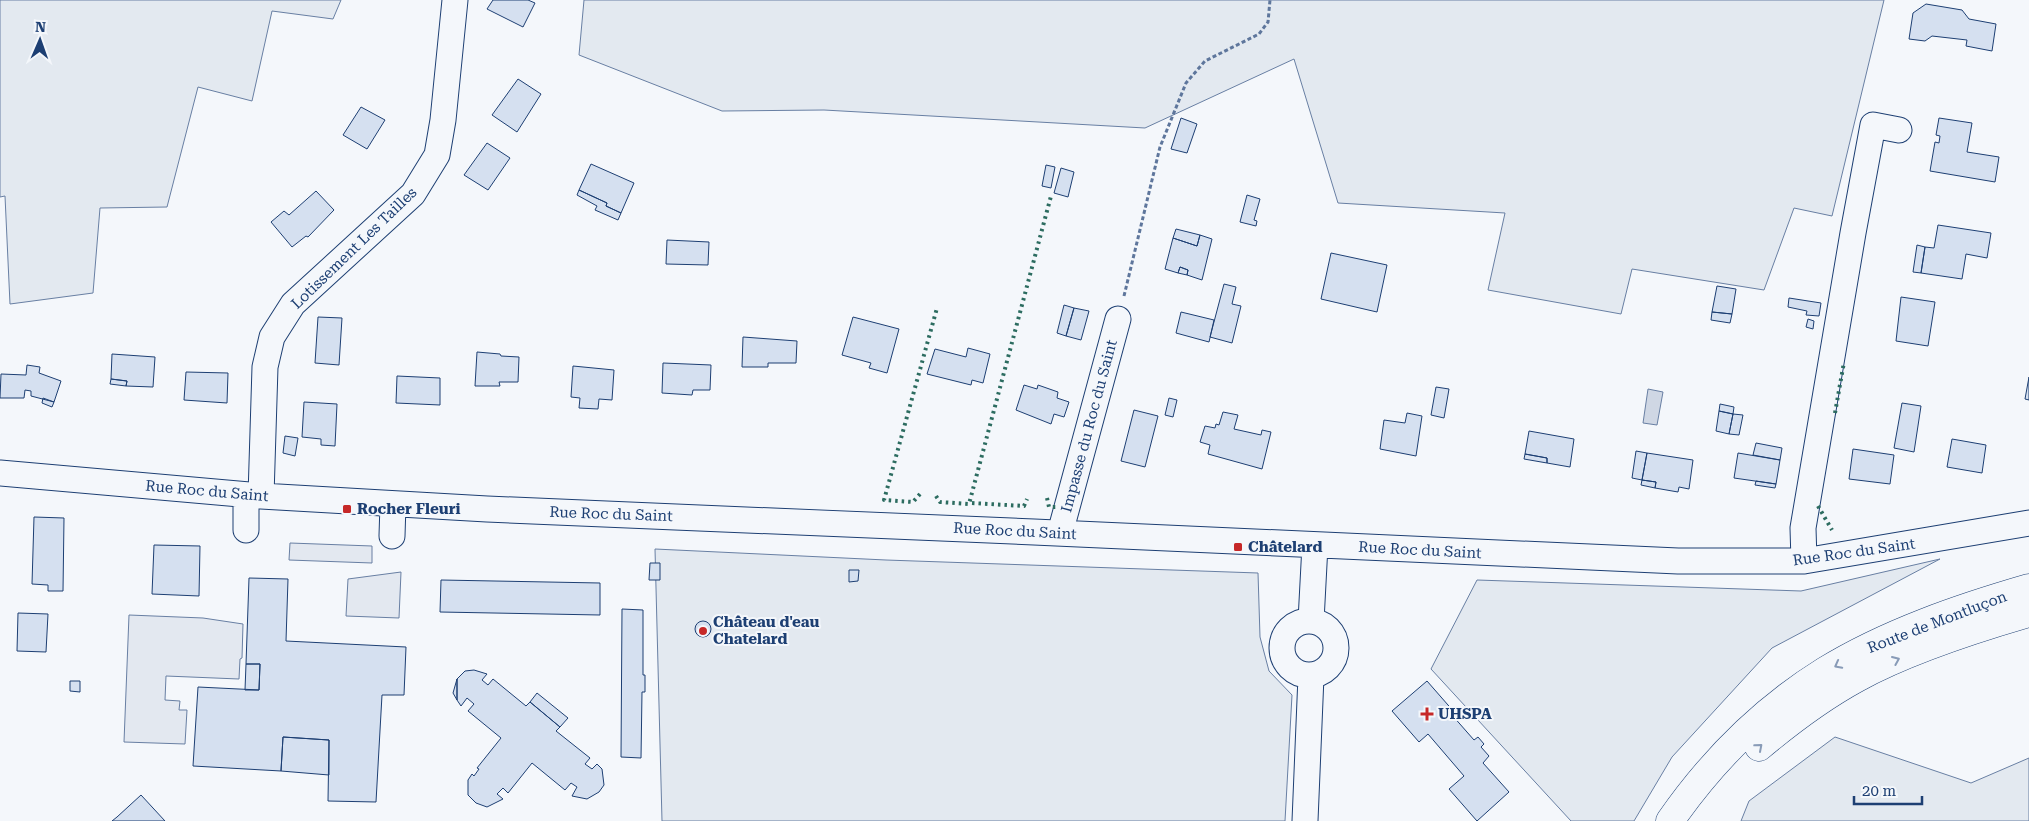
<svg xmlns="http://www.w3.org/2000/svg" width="2029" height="821" viewBox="0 0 2029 821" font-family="'Roboto Serif',serif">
	<rect width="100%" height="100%" fill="#f4f7fb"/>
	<path fill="#e3e9f0" stroke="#687fa3" d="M 0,0 L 341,0 L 333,19 L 272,11 L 252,101 L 198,87 L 167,207 L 100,208 L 93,293 L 10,304 L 5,196 L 0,197 Z
		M 584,0 L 1884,0 L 1832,216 L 1794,208 L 1764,290 L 1632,269 L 1621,314 L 1488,290 L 1505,213 L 1338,203 L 1294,59 L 1145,128 L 824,110 L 722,111 L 579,55 Z
		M 655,549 L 886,560 L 1258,573 L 1260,637 L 1269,671 L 1292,695 L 1285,821 L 662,821 Z
		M 1940,559 L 1772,648 L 1672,757 L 1634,821 L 1571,821 L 1431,669 L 1477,580 L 1801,591 Z
		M 1835,737 L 1971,783 L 2029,758 L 2029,821 L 1741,821 L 1749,801 Z"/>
	<path fill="#e3e8f0" stroke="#687fa3" d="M 290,543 L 372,546 L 372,563 L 289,560 Z
		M 401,572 L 399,618 L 346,616 L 348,579 Z
		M 129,615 L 203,618 L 243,624 L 242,658 L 240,659 L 239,679 L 166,676 L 165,700 L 180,701 L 179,710 L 187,710 L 185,744 L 124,742 Z"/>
	<path fill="#cfd7e4" stroke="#687fa3" d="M 1648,389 L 1663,392 L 1657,425 L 1643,423 Z"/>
	<path fill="#d5e0f0" stroke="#1d3f73" d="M 493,0 L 528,0 L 535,3 L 523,27 L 487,9 Z
		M 1926,4 L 1962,10 L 1969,19 L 1996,24 L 1992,51 L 1966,46 L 1967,40 L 1932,36 L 1925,41 L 1909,39 L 1913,13 Z
		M 518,79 L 541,94 L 517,132 L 492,115 Z
		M 361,107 L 385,120 L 367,149 L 343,135 Z
		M 1181,118 L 1197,124 L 1187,153 L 1171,149 Z
		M 1939,118 L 1972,123 L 1967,152 L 1999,157 L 1995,182 L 1930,171 L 1935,142 L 1939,143 L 1940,136 L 1936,135 Z
		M 487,143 L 510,158 L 488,190 L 464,175 Z
		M 591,164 L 634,183 L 621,213 L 606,206 L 607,203 L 579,190 Z
		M 1046,165 L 1055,167 L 1051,188 L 1042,186 Z
		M 1061,168 L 1074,172 L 1068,197 L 1054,193 Z
		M 579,190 L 607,203 L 606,206 L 621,213 L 618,220 L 595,210 L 597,206 L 577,195 Z
		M 316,191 L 334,210 L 308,237 L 306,236 L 292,247 L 271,222 L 284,211 L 289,215 Z
		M 1247,195 L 1260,199 L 1254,220 L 1257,221 L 1256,226 L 1240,222 Z
		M 1938,225 L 1991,233 L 1987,258 L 1966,254 L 1962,279 L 1921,273 L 1925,247 L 1934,248 Z
		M 1176,229 L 1200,235 L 1197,246 L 1173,238 Z
		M 1200,235 L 1212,239 L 1202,280 L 1187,275 L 1188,270 L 1180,267 L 1178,273 L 1165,269 L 1173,238 L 1197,246 Z
		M 667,240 L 709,242 L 708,265 L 666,264 Z
		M 1917,245 L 1925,247 L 1921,273 L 1913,272 Z
		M 1331,253 L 1387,265 L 1377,312 L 1321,299 Z
		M 1180,267 L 1188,270 L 1187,275 L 1178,273 Z
		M 1224,284 L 1236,287 L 1232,304 L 1241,306 L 1232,343 L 1210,337 Z
		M 1717,286 L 1736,289 L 1732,314 L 1712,312 Z
		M 1901,297 L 1935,302 L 1928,346 L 1896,341 Z
		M 1789,298 L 1821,303 L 1819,316 L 1806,315 L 1807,311 L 1788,307 Z
		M 1064,305 L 1074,308 L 1066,336 L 1057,333 Z
		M 1074,308 L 1089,311 L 1081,340 L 1066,336 Z
		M 1181,312 L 1214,320 L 1209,342 L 1176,333 Z
		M 1712,312 L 1732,314 L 1730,323 L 1711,320 Z
		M 318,317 L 342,318 L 339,365 L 315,363 Z
		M 853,317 L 899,329 L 887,373 L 869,368 L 871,363 L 842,355 Z
		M 1808,319 L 1814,321 L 1813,329 L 1806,327 Z
		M 743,337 L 797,341 L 796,363 L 768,363 L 768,367 L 742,367 Z
		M 968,348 L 990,354 L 983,383 L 972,380 L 971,385 L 927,374 L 935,349 L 966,357 Z
		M 477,352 L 500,354 L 501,356 L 519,357 L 518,382 L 499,382 L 500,386 L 475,386 Z
		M 112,354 L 155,357 L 153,387 L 126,386 L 127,381 L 111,379 Z
		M 663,363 L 711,365 L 710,390 L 693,390 L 692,395 L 662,393 Z
		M 27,365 L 40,367 L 39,373 L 61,381 L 54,402 L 31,396 L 31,391 L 25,390 L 24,398 L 0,398 L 1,374 L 26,375 Z
		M 573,366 L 614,370 L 612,400 L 599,399 L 598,409 L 579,408 L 580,398 L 571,397 Z
		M 186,372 L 228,373 L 227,403 L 184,400 Z
		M 397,376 L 440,378 L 440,405 L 396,403 Z
		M 2029,377 L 2029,400 L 2025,399 Z
		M 111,379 L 127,381 L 126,386 L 110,384 Z
		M 1024,385 L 1037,389 L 1038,385 L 1058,392 L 1057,398 L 1069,402 L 1064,417 L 1054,414 L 1051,424 L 1016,410 Z
		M 1436,387 L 1449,389 L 1444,418 L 1431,415 Z
		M 43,398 L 54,402 L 52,407 L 42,403 Z
		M 1169,398 L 1177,400 L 1173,417 L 1165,415 Z
		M 304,402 L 337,404 L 335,446 L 321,445 L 321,439 L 302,437 Z
		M 1902,403 L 1921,406 L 1914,452 L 1894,448 Z
		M 1720,404 L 1734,407 L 1733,414 L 1719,411 Z
		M 1134,410 L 1158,416 L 1145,467 L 1121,461 Z
		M 1719,411 L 1733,414 L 1729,434 L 1716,431 Z
		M 1223,412 L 1238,415 L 1234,429 L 1261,435 L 1262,430 L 1271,432 L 1262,469 L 1208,454 L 1210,445 L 1200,442 L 1205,426 L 1215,428 L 1216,424 L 1219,425 Z
		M 1407,413 L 1422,416 L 1416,456 L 1380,449 L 1384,420 L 1405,423 Z
		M 1733,414 L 1743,415 L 1739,435 L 1729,434 Z
		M 1529,431 L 1574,439 L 1570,467 L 1547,463 L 1547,458 L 1525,454 Z
		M 285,436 L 298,438 L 295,456 L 283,453 Z
		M 1952,439 L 1986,445 L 1982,473 L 1947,467 Z
		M 1756,443 L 1782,448 L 1780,460 L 1753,455 Z
		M 1853,449 L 1894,455 L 1890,484 L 1849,479 Z
		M 1636,451 L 1647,453 L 1642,480 L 1632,478 Z
		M 1647,453 L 1693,460 L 1689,489 L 1679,487 L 1678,492 L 1655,488 L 1656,482 L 1642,480 Z
		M 1738,453 L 1780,460 L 1776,484 L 1734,478 Z
		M 1525,454 L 1547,458 L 1547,463 L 1524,459 Z
		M 1642,480 L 1656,482 L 1655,488 L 1641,485 Z
		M 1756,481 L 1776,484 L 1775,488 L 1755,485 Z
		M 34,517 L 64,518 L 63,591 L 48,591 L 48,585 L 32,584 Z
		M 154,545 L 200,546 L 199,596 L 152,594 Z
		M 650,563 L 660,563 L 660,580 L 649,580 Z
		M 849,570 L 859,570 L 858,581 L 849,582 Z
		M 249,578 L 288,579 L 286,641 L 406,647 L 404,695 L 382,695 L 376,802 L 328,801 L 329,740 L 283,737 L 281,771 L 193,766 L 198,687 L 259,690 L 260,664 L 246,664 Z
		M 441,580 L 600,583 L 600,615 L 440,612 Z
		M 622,609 L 643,610 L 643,675 L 645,675 L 645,692 L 642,692 L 641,758 L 621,757 Z
		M 18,613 L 48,614 L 46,652 L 17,651 Z
		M695 629a8 8 0 1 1 16 0a8 8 0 1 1-16 0Z
		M 246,664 L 260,664 L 259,690 L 245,690 Z
		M 474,670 L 487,674 L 482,680 L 488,685 L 493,679 L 526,706 L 530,702 L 560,727 L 556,731 L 590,758 L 585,764 L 592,769 L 597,764 L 602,769 L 604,785 L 599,792 L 587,799 L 572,796 L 577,787 L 571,783 L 565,790 L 532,763 L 508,793 L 503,788 L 497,794 L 503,799 L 487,807 L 476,803 L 468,795 L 468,780 L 472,774 L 474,776 L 479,769 L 477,768 L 501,738 L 468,711 L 474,704 L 467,698 L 461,706 L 457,700 L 457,679 L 465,671 Z
		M 457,679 L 457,700 L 453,693 Z
		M 70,681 L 80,681 L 80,692 L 70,691 Z
		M 1427,681 L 1455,713 L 1452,715 L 1474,740 L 1478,737 L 1484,744 L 1481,747 L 1489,756 L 1483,763 L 1509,792 L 1477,821 L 1449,789 L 1464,776 L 1428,734 L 1419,742 L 1392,711 Z
		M 537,693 L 568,718 L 560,727 L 530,702 Z
		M 283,737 L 329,740 L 329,775 L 281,771 Z
		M 141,795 L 165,821 L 112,821 L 117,817 Z"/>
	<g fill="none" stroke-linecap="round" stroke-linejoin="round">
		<g stroke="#1d3f73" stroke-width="27">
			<path id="minor" d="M 0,473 L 261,496 L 487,509 L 1034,532 L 1678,561 L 1804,561 L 2029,523
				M 261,496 L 265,367 L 272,337 L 293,304 L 413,194 L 437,155 L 443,120 L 455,0
				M 246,530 L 246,495
				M 1060,533 L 1118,319
				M 392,536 L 393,504
				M 1804,561 L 1803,528 L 1853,233 L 1873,125 L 1899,130
				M1282 648a27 27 0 1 1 54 0a27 27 0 1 1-54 0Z
				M 1311,621 L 1315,545
				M 1305,821 L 1311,676"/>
		</g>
		<g stroke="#1d3f73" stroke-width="29">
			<path id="major" d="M 1759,747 C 1790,721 1822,697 1857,678 C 1906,651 1974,629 2029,613
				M 1670,821 C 1711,762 1764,709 1825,671 C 1887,633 1960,608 2029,588"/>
		</g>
		<path stroke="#5e769c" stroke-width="3" stroke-dasharray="4 2.5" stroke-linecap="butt" d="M 1124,296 L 1160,147 L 1186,83 L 1205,61 L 1259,34 L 1268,22 L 1270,0"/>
		<use href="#minor" stroke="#f4f7fb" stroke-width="25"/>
		<use href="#major" stroke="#f4f7fb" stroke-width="28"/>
		<path stroke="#2c6c60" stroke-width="4" stroke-dasharray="2.5 4" stroke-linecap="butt" d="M 1835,413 L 1844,362
			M 920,494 L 913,502 L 884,500 L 937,308
			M 936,496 L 940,502 L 969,504 L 1051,196
			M 1047,498 L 1049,507 L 1056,507 L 1057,504
			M 972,503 L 1024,506 L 1027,499
			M 1818,506 L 1832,530"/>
	</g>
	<defs><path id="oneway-chevron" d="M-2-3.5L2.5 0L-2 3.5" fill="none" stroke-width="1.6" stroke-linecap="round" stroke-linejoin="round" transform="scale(1.25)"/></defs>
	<g stroke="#889bb7">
		<use href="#oneway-chevron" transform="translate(1896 660) rotate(-23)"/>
		<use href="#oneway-chevron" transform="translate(1838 665) rotate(152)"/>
		<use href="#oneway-chevron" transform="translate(1759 747) rotate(-41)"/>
	</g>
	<g fill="#c62828" stroke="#f4f7fb" stroke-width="2">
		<rect x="342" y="504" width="10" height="10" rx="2.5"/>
		<rect x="1233" y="542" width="10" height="10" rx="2.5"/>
		<circle cx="703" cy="631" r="5"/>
		<path d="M1424.5 706.5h5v5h5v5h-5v5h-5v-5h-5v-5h5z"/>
	</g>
	<g text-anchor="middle" stroke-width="4" stroke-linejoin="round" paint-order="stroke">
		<g font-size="15" fill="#1d3f73" stroke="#f4f7fb">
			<text transform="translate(354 248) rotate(-44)" y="5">Lotissement Les Tailles</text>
			<text transform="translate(1089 426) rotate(-75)" y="5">Impasse du Roc du Saint</text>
			<text transform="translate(207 491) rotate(5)" y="5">Rue Roc du Saint</text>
			<text transform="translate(611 514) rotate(2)" y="5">Rue Roc du Saint</text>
			<text transform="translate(1015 531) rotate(3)" y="5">Rue Roc du Saint</text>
			<text transform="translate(1420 550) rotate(3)" y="5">Rue Roc du Saint</text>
			<text transform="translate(1854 552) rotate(-8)" y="5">Rue Roc du Saint</text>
			<text transform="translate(1937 622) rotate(-21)" y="5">Route de Montluçon</text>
		</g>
		<g font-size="15" font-weight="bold" fill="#1d3f73" stroke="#f4f7fb" text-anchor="start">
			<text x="357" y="514">Rocher Fleuri</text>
			<text x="1248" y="552">Châtelard</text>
			<text x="713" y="627">Château d'eau<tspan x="713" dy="17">Chatelard</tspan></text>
			<text x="1438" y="719">UHSPA</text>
		</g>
	</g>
	<g transform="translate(40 40) rotate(2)" stroke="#f4f7fb" stroke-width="4" paint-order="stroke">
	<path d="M0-4L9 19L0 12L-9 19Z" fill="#1d3f73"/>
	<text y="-8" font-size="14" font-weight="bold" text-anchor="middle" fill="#1d3f73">N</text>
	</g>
	<path d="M1854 796v8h68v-8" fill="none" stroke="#1d3f73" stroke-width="2.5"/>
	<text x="1862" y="796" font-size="15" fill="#1d3f73" stroke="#f4f7fb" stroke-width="4" paint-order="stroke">20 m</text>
</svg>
